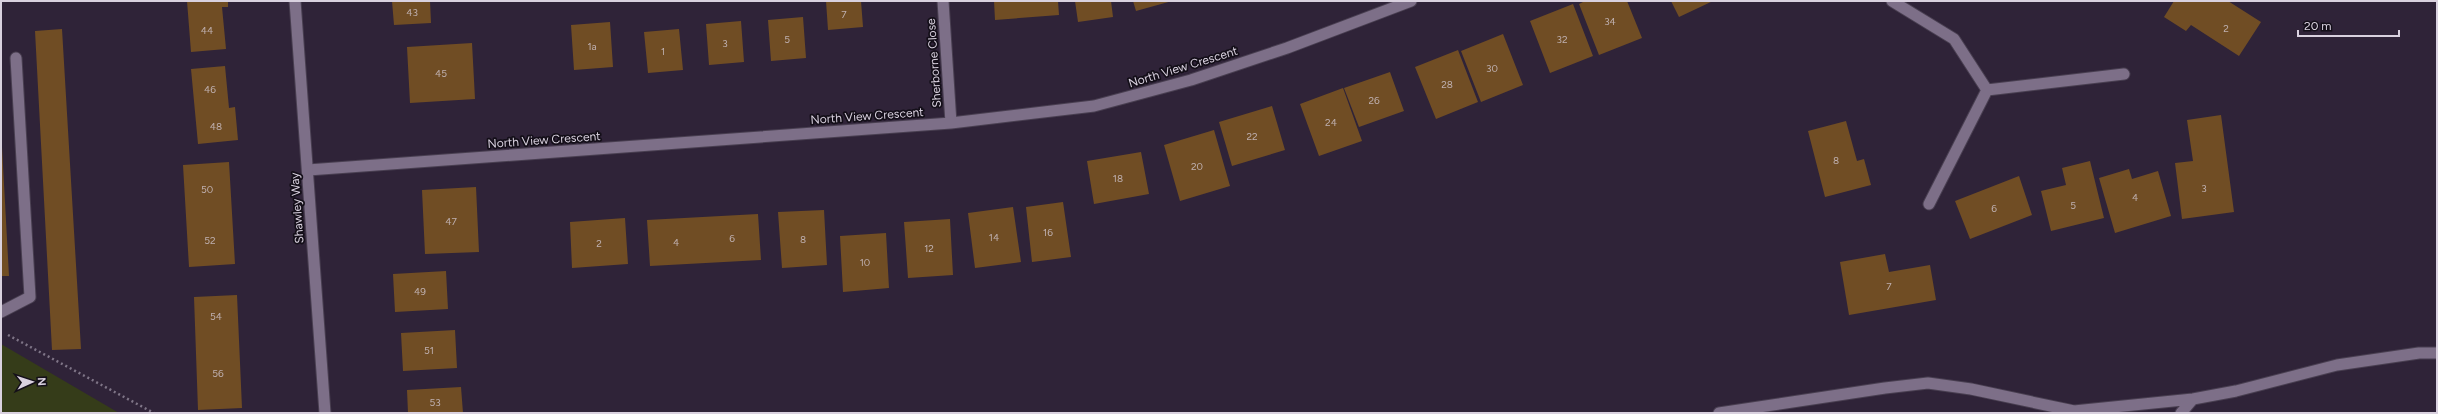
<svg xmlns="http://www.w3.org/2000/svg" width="2438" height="414" viewBox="0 0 2438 414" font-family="Figtree,sans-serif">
	<rect width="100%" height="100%" fill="#2f2338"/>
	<path fill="#353c19" d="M 1,344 L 119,413 L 1,413 Z"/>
	<path fill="#704d24" d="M 187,1 L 228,1 L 228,7 L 222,7 L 226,49 L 191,52 Z
		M 392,1 L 430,1 L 431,23 L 394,25 Z
		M 826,1 L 861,1 L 863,27 L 828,30 Z
		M 994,1 L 1058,1 L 1059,15 L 995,20 Z
		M 1075,1 L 1111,1 L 1113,17 L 1078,22 Z
		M 1133,1 L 1172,1 L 1136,11 Z
		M 1585,1 L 1627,1 L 1642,38 L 1599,55 L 1579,4 Z
		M 1671,1 L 1713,1 L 1679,17 Z
		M 2174,1 L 2228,1 L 2261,22 L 2239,56 L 2191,25 L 2186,31 L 2164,17 Z
		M 1573,4 L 1593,56 L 1550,73 L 1530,21 Z
		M 803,17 L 806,58 L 771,61 L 768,20 Z
		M 741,21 L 744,62 L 709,65 L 706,24 Z
		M 610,22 L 613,67 L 574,70 L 571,25 Z
		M 62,29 L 81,349 L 52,350 L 35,31 Z
		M 679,29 L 683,70 L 648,73 L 644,32 Z
		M 1503,34 L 1523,85 L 1481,102 L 1461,51 Z
		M 472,43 L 475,99 L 410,103 L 407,47 Z
		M 1458,50 L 1478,102 L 1436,119 L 1415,67 Z
		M 225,66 L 229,108 L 235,107 L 238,140 L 198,144 L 191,69 Z
		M 1390,72 L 1404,111 L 1359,127 L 1344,88 Z
		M 1343,88 L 1362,141 L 1319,156 L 1300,104 Z
		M 1272,106 L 1285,150 L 1232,166 L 1219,122 Z
		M 2221,115 L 2234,212 L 2182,219 L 2175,163 L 2193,161 L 2187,120 Z
		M 1846,121 L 1857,161 L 1864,159 L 1871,185 L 1825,197 L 1808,131 Z
		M 1214,130 L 1230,186 L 1180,201 L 1164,145 Z
		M 2,147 L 9,276 L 1,276 L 1,148 Z
		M 1141,152 L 1149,194 L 1094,204 L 1087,161 Z
		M 2090,161 L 2104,218 L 2051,231 L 2041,191 L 2066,185 L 2062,168 Z
		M 229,162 L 235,264 L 189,267 L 183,165 Z
		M 2129,169 L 2132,179 L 2158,171 L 2171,216 L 2115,233 L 2099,178 Z
		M 2019,176 L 2032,215 L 1970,239 L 1955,201 Z
		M 476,187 L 479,252 L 425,254 L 422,190 Z
		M 1063,202 L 1071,257 L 1032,262 L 1026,207 Z
		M 1013,207 L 1021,262 L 975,268 L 968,213 Z
		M 824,210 L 827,265 L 782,268 L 778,212 Z
		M 758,214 L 761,260 L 650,266 L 647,220 Z
		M 625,218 L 628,264 L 572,268 L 570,222 Z
		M 950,219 L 953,275 L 908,278 L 904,222 Z
		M 886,233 L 889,288 L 843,292 L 840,236 Z
		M 1885,254 L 1889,272 L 1930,265 L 1936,300 L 1849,315 L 1840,262 Z
		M 446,271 L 448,309 L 395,312 L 393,274 Z
		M 237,295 L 242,408 L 198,410 L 194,297 Z
		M 455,330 L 457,368 L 403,371 L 401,333 Z
		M 461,387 L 463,413 L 408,413 L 407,390 Z"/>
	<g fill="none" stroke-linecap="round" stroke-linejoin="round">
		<g stroke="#493f51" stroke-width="13">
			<path id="service" d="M 1,312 L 30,297 L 16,58
				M 1719,413 L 1885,388 L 1928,383 L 1971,389 L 2074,411 L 2193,399 L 2236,391 L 2337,365 L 2419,353 L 2437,353
				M 2181,413 L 2193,399"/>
		</g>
		<g stroke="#493f51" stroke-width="13">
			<path id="minor" d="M 943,1 L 951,123
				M 1892,1 L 1954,39 L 1987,90
				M 308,170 L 951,123 L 1094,106 L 1191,80 L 1287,48 L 1411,1
				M 1929,204 L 1987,90 L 2124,74"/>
		</g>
		<g stroke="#493f51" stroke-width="13">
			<path id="tertiary" d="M 295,1 L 325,413"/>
		</g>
		<path stroke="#7f7587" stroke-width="2.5" stroke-dasharray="2 3" stroke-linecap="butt" d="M 8,335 L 154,413"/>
		<use href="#service" stroke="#7d6f88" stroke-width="11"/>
		<use href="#minor" stroke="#7d6f88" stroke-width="11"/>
		<use href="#tertiary" stroke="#7d6f88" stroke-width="11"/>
	</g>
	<g text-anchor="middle" stroke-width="3.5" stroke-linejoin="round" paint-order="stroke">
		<g font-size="10" fill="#bfb0b0">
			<text x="412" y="16">43</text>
			<text x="844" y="18">7</text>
			<text x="1610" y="25">34</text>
			<text x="2226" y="32">2</text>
			<text x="207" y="34">44</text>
			<text x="787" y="43">5</text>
			<text x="1562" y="43">32</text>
			<text x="725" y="47">3</text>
			<text x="592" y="50">1a</text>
			<text x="663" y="55">1</text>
			<text x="1492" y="72">30</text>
			<text x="441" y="77">45</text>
			<text x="1447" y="88">28</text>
			<text x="210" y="93">46</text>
			<text x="1374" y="104">26</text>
			<text x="1331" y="126">24</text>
			<text x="216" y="130">48</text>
			<text x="1252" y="140">22</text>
			<text x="1836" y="164">8</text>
			<text x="1197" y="170">20</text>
			<text x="1118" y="182">18</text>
			<text x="2204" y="192">3</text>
			<text x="207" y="193">50</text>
			<text x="2135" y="201">4</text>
			<text x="2073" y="209">5</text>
			<text x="1994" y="212">6</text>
			<text x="451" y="225">47</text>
			<text x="1048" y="236">16</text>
			<text x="994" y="241">14</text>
			<text x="732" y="242">6</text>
			<text x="803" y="243">8</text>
			<text x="210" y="244">52</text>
			<text x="676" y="246">4</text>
			<text x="599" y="247">2</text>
			<text x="929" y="252">12</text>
			<text x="865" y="266">10</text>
			<text x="1889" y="290">7</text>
			<text x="420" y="295">49</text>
			<text x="216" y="320">54</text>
			<text x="429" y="354">51</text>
			<text x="218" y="377">56</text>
			<text x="435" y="406">53</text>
		</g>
		<g font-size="12" fill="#d9d1df" stroke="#140f19">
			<text transform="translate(934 63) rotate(-94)" y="4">Sherborne Close</text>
			<text transform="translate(1183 67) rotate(-17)" y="4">North View Crescent</text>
			<text transform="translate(867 116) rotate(-4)" y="4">North View Crescent</text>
			<text transform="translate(544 140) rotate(-4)" y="4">North View Crescent</text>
			<text transform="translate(297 208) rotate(-94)" y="4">Shawley Way</text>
		</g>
	</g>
	<rect width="2438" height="414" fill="none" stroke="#d9d1df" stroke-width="4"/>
	<g transform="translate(32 382) rotate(87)" stroke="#140f19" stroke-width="3" paint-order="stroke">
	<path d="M0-3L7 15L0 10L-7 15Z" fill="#d9d1df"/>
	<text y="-6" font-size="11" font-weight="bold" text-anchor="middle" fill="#d9d1df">N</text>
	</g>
	<path d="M2298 30v6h101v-6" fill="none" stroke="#d9d1df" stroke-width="2"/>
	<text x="2304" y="30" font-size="12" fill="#d9d1df" stroke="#140f19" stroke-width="3" paint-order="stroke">20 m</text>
</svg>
